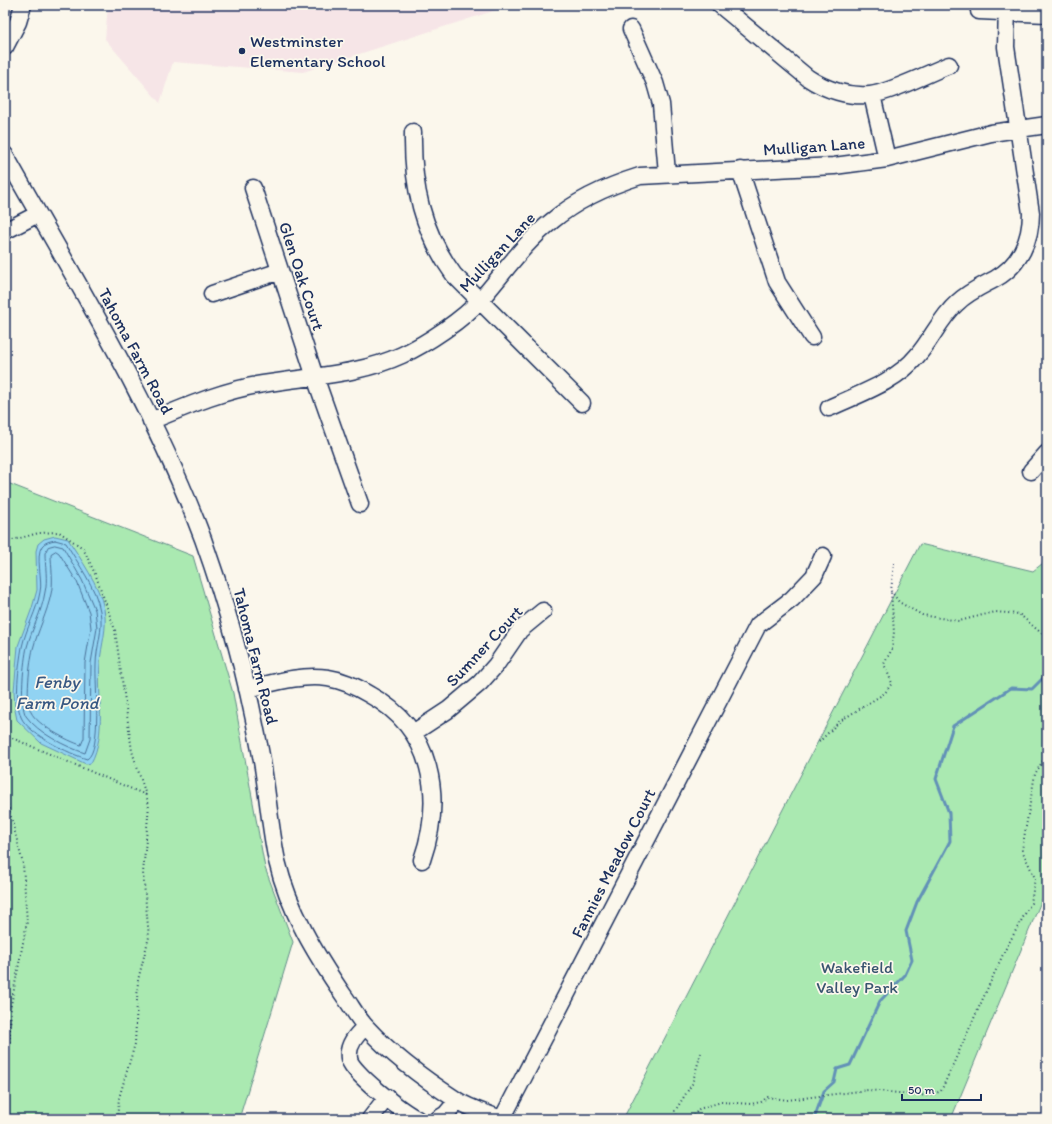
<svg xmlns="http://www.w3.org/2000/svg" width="1052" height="1124" viewBox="0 0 1052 1124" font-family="Itim,sans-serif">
	<rect width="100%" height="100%" fill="#fbf7ec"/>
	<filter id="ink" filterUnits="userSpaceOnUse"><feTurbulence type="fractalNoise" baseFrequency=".025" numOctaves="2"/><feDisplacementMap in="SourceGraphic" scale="8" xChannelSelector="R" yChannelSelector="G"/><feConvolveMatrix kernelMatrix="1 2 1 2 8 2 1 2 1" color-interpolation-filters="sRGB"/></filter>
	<g filter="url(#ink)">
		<path fill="#f6e5e7" d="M 108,5 L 512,5 L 303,72 L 173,62 L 160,103 L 105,39 Z"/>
		<path fill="#aae9b1" stroke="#628c88" d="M 5,482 L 193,556 L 233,693 L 265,868 L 293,942 L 239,1119 L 5,1119 Z
			M 920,544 L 1033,571 L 1047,560 L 1047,887 L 951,1119 L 623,1119 Z"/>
		<path fill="#91d3f2" stroke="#6291b7" d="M 55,536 L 68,539 C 81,560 99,584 104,609 C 108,629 101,644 100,663 C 97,696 107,733 91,763 L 86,764 L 41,743 L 17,720 L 15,710 L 14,691 L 18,646 L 32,608 L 37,590 L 36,551 L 38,544 L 44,539 Z"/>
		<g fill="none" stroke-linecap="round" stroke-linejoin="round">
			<path stroke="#4a7199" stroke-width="1" d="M 55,540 L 66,543 C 78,564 96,587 100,611 C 104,630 96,646 96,665 C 95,683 102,750 87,759 C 70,754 28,734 21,717 C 14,701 19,664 22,647 C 26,628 37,611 40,592 C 43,580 35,556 42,546 C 45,542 50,541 55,540 Z
				M 55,545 L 63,547 L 82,580 L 95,610 L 97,628 L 91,663 L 90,739 L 85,753 C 66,747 38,733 26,716 C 19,705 24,660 27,647 C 32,628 42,612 45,592 C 48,580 45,565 45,553 L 48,547 Z
				M 56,551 L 59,553 L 77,582 L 89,612 L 91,628 L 85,663 L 84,738 L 81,745 C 68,741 37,725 31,712 C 25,700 30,662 33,649 C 38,630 47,613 51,594 C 54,581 51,567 51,554 Z"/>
			<path stroke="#6291b7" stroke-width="3" d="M 814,1119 L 824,1091 L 834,1082 L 837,1069 L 850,1065 L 880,1001 L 905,975 L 912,960 L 906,931 L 917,902 L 950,841 L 949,813 L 936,779 L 953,726 L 1011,688 L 1032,689 L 1047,674"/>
			<g stroke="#1b2f5e" stroke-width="19">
				<path id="minor" d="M 720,5 L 808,78 C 826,90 849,97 870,95 C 889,93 929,73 949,65
					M 979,5 L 979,11 L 1047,14
					M 631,29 L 655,83 L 661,104 L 667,173
					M 5,47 L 18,22 L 23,5
					M 872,95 L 887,159
					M 413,132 C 412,186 422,231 454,275 L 582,403
					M 5,155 C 75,280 152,403 203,539 C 227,606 246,675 259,745 C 267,783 269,823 277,861 C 289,911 316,955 344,996 C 352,1007 358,1019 367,1028 C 392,1055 424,1079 455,1099 C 468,1108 486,1113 501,1119
					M 740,170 L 777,282 L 812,337
					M 253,188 L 315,377 L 360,504
					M 5,231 L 38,214
					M 212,294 L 280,271
					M 829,408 C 859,394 896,382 917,356 C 932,339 940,318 957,303 C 968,292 982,286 995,279 C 1020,265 1031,240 1031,213 L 1006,47 L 1007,5
					M 151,421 C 187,406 224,390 263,384 C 310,376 359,375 402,355 C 426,344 464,319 481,299 C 504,273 524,243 552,221 C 578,199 608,186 640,176 L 834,166 L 887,159 L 991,133 L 1047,125
					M 1031,471 L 1047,453
					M 247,689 C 273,683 301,674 328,678 C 342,680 357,687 370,695 C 433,729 444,797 422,860
					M 413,733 L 448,710 L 480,683 L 496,665 L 520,630 L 543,611
					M 365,1027 C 356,1035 347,1045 349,1058 C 350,1072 403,1112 417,1119
					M 370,1119 L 387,1097
					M 438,1119 L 446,1114 L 457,1101
					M 502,1119 L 758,625 L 792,599 L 814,576 L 823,556"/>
			</g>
			<path stroke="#1b2f5e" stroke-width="2" stroke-dasharray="1 3" stroke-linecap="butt" d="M 5,542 L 39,533 L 59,532 L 83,548 L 96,576 L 115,630 L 132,751 L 149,805 L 143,873 L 149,937 L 138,980 L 135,1044 L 119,1098 L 117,1119
				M 894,563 L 891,591 L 899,602 L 922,615 L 959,621 L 995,612 L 1019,614 L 1047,638
				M 5,735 L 146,795
				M 819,742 L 840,721 L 885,693 L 892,683 L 884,664 L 892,649 L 894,632 L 891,592
				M 5,793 L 23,864 L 27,922 L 11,1005 L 6,1119
				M 678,1119 L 675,1111 L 692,1084 L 701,1053
				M 691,1119 L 699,1109 L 721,1102 L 751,1104 L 761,1102 L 768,1097 L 787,1100 L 868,1090 L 929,1096 L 941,1091 L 1005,950 L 1031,903 L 1035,878 L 1022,850 L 1035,774 L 1047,754"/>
			<use href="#minor" stroke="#fbf7ec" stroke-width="16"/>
		</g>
	</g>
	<circle fill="#1b2f5e" stroke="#fbf7ec" stroke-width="1.5" cx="242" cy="51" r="4"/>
	<g text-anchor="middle" stroke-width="3.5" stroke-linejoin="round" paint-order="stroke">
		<g font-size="17" fill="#1b2f5e" stroke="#fbf7ec" text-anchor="start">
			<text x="250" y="47">Westminster<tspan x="250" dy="20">Elementary School</tspan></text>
		</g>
		<g font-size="17" fill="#1b2f5e" stroke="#fbf7ec">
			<text transform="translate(814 146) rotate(-4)" y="6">Mulligan Lane</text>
			<text transform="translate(497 252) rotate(-47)" y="6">Mulligan Lane</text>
			<text transform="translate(302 276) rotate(72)" y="6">Glen Oak Court</text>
			<text transform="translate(136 351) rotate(62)" y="6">Tahoma Farm Road</text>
			<text transform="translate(484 646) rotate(-47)" y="6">Sumner Court</text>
			<text transform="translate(256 656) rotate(76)" y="6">Tahoma Farm Road</text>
			<text transform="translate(613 863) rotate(-63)" y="6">Fannies Meadow Court</text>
		</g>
		<g font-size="17" fill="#38546f" stroke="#fbf7ec">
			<text x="857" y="973">Wakefield<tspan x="857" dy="20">Valley Park</tspan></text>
		</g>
		<g font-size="18" font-style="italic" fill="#385883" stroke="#fbf7ec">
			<text x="57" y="688">Fenby<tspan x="57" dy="21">Farm Pond</tspan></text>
		</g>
	</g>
	<rect width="1052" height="1124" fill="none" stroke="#fbf7ec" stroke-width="20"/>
	<rect x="10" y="10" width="1032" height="1104" fill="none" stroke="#1b2f5e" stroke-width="1.5" filter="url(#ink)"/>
	<path d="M902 1094v6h79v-6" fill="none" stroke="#1b2f5e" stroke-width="2"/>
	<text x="908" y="1094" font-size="12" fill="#1b2f5e" stroke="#fbf7ec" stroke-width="3" paint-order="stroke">50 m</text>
</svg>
